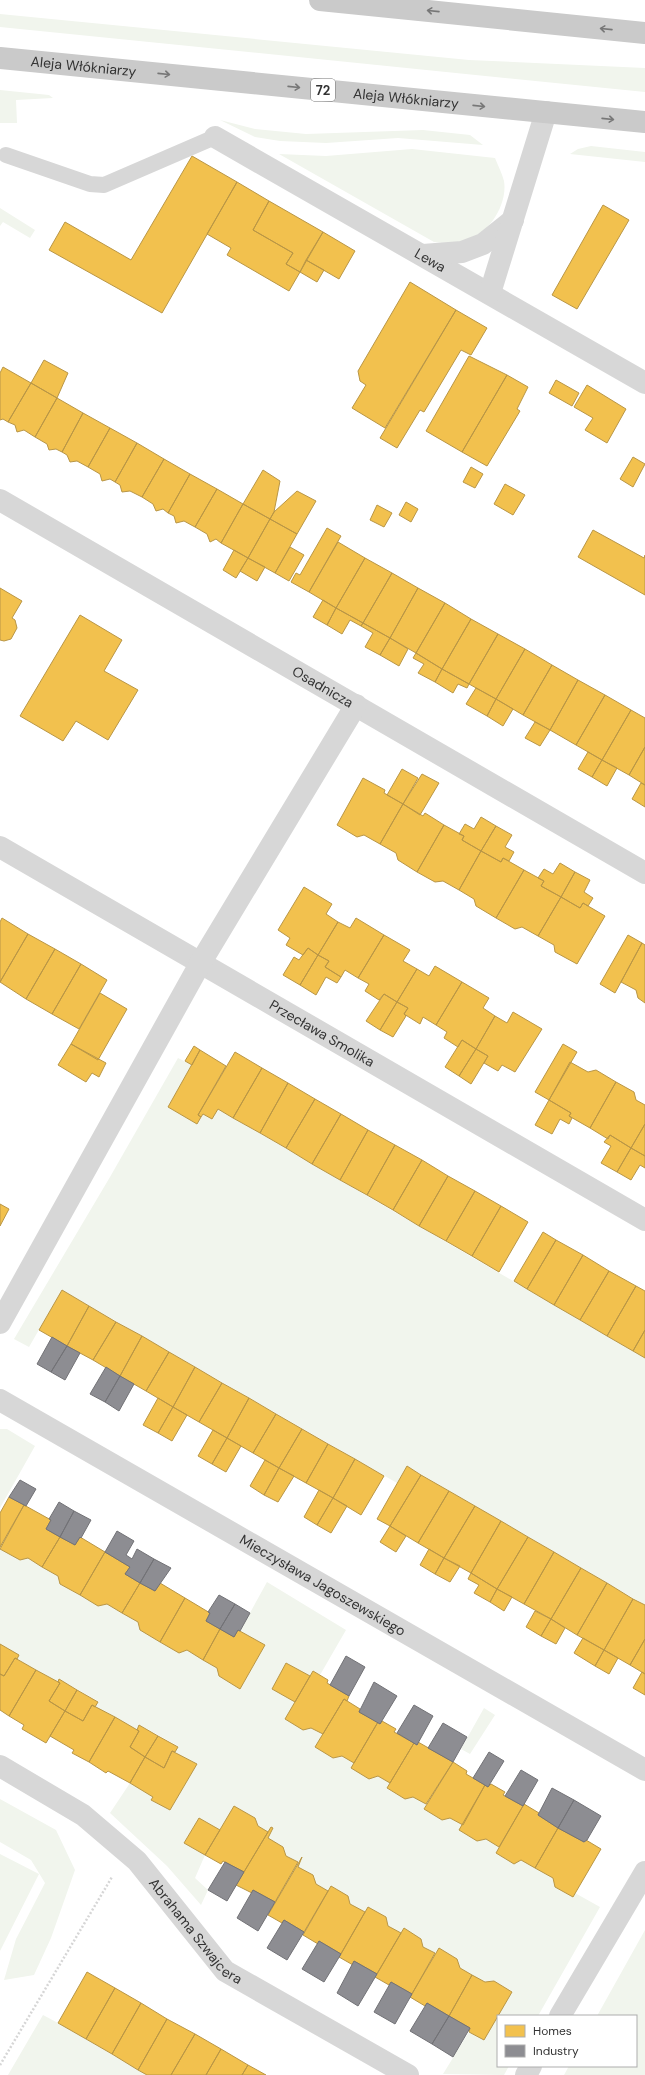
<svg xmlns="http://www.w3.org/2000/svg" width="645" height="2075" viewBox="0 0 645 2075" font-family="'DM Sans',sans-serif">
	<rect width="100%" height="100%" fill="#fff"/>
	<path fill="#f1f5ed" d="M 0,14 L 469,60 L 645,68 L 645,92 L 0,27 Z
		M 0,90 L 49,95 L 53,98 L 16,100 L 17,123 L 0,123 Z
		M 220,120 L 255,129 L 306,134 L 423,130 L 470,135 L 483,145 L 398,138 L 326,143 L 280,141 L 255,137 Z
		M 591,146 L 645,152 L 645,162 L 570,154 L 578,149 Z
		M 412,149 L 495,158 C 498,166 502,173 504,181 C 508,205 488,236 464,241 C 454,244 444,243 434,242 L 279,154 L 326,156 Z
		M 0,208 L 35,230 L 30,238 L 3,222 L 0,226 Z
		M 178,1058 L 192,1065 L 168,1107 L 197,1124 L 203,1114 L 212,1119 L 218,1109 L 645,1358 L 645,1605 L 407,1466 L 397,1483 L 62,1290 L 29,1347 L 14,1339 L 110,1177 Z
		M 0,1429 L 7,1429 L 35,1446 L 0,1508 Z
		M 0,1549 L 20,1560 L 28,1558 L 58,1576 L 60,1584 L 98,1606 L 107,1604 L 138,1622 L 140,1630 L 179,1653 L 187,1650 L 217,1668 L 219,1676 L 240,1689 L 265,1645 L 240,1631 L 267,1582 L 346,1630 L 320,1675 L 313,1671 L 310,1676 L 286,1663 L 272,1689 L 295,1702 L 285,1719 L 303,1730 L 311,1728 L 323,1734 L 315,1747 L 333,1758 L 342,1756 L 354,1763 L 351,1768 L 369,1778 L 378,1776 L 390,1783 L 387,1789 L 405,1799 L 413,1797 L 426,1804 L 424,1809 L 442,1820 L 450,1818 L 463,1825 L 460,1830 L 477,1841 L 486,1839 L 499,1847 L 496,1853 L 514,1863 L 521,1860 L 553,1878 L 555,1887 L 573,1897 L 575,1893 L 600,1907 L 538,2016 L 498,2016 L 498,2066 L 509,2066 L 504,2075 L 443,2074 L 469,2032 L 484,2040 L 512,1991 L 494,1981 C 481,1983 471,1975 460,1968 L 457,1959 L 439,1948 L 435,1953 L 423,1947 L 421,1939 L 404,1928 L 401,1933 L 388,1926 L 386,1917 L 368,1907 L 365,1912 L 350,1904 L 347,1896 L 332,1886 L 328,1891 L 316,1884 L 313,1875 L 298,1867 L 302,1857 L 298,1862 L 286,1856 L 283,1847 L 268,1838 L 273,1828 L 271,1827 L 268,1832 L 258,1826 L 255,1818 L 234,1806 L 220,1830 L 199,1818 L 184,1842 L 205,1855 L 195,1878 L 208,1890 L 201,1905 L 167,1866 L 110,1813 L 130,1783 L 153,1797 L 151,1800 L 170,1810 L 197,1764 L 175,1752 L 178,1746 L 140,1725 L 137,1730 L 95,1707 L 98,1701 L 59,1679 L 58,1682 L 17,1659 L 19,1655 L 0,1644 Z
		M 484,1708 L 495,1715 L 470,1754 L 461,1749 Z
		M 0,1799 L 56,1830 L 75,1870 L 51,1938 L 34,1975 L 4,1980 L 16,1939 L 45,1883 L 31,1860 L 0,1842 Z
		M 0,1854 L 39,1874 L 0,1951 Z
		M 645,1930 L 645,2075 L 564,2075 L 569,2066 L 636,2066 L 636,2016 L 597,2016 Z
		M 43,2015 L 58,2023 L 147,2075 L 8,2075 Z"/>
	<path fill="#f2c14e" stroke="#b99646" d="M 192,156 L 237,182 L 162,313 L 49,250 L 65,222 L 131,260 Z
		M 237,182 L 269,201 L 253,230 L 293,253 L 286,264 L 300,272 L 289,291 L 227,255 L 231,248 L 207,234 Z
		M 269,201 L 323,232 L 300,272 L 286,264 L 293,253 L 253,230 Z
		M 603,205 L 629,220 L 577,309 L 552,295 Z
		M 323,232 L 355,251 L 339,279 L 306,260 Z
		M 306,260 L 324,270 L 317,282 L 300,272 Z
		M 410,282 L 456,310 L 385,428 L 352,408 L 366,385 L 360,381 L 358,371 Z
		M 456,310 L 487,328 L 471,355 L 461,350 L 424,412 L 420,410 L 397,448 L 380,438 Z
		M 469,356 L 507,375 L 462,452 L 426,431 Z
		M 44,360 L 68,373 L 57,398 L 31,383 Z
		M 3,367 L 31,383 L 8,422 L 3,419 L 0,420 L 0,373 Z
		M 507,375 L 528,387 L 517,409 L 520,411 L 487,466 L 462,452 Z
		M 556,380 L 579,393 L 572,406 L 549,393 Z
		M 31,383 L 57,398 L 35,437 L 24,430 L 17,432 L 15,425 L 8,422 Z
		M 587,385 L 626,409 L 607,443 L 585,430 L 593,418 L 574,407 Z
		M 57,398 L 83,413 L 62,452 L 56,449 L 49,450 L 47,444 L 35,437 Z
		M 83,413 L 110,428 L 88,467 L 77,461 L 70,462 L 67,455 L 62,452 Z
		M 110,428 L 137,443 L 115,482 L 110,479 L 102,481 L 100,474 L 88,467 Z
		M 137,443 L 164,459 L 142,497 L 130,491 L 122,492 L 120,485 L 115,482 Z
		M 633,457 L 645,464 L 633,487 L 620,479 Z
		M 164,459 L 190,474 L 168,513 L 163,509 L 156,511 L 153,504 L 142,497 Z
		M 471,467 L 483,474 L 475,488 L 463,482 Z
		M 263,470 L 280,481 L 274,512 L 270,519 L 243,504 Z
		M 190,474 L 217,489 L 195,527 L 184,521 L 176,523 L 174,516 L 168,513 Z
		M 505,484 L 525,495 L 513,515 L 494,504 Z
		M 217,489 L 243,504 L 221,543 L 216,539 L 210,542 L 207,534 L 195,527 Z
		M 297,491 L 316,501 L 297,534 L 270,519 L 274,512 Z
		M 406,502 L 418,509 L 411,522 L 399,515 Z
		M 243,504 L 270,519 L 248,558 L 221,543 Z
		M 377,505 L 392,513 L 384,527 L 370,520 Z
		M 270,519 L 297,534 L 275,573 L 248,558 Z
		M 327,528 L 341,536 L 309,592 L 291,582 L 296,573 L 300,575 Z
		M 593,530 L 644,558 L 645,555 L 645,595 L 578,557 Z
		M 338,542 L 365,558 L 336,608 L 309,592 Z
		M 290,547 L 304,555 L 289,581 L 275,573 Z
		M 234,550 L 248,558 L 236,578 L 223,570 Z
		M 248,558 L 265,567 L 257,581 L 240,571 Z
		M 365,558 L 392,573 L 363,623 L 336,608 Z
		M 392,573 L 418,588 L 390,638 L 363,623 Z
		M 0,588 L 22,601 L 12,618 L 15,620 L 17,628 L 11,639 L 4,641 L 0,640 Z
		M 418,588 L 445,603 L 416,653 L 390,638 Z
		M 323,600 L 336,608 L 327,625 L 313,617 Z
		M 445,603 L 471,619 L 442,669 L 416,653 Z
		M 336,608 L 363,623 L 361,626 L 350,620 L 342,634 L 327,625 Z
		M 80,615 L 122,640 L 104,671 L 138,690 L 108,740 L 76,721 L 63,741 L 20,716 Z
		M 471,619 L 498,634 L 469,684 L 442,669 Z
		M 363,623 L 390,638 L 380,655 L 365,647 L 373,633 L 361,626 Z
		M 498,634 L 525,649 L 496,699 L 469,684 Z
		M 390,638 L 408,649 L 399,666 L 380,655 Z
		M 525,649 L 552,665 L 523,715 L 496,699 Z
		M 416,653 L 442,669 L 435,682 L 418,673 L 424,664 L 413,658 Z
		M 552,665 L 578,680 L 550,730 L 523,715 Z
		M 442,669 L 469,684 L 467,688 L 458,684 L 453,693 L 435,682 Z
		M 578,680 L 605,695 L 576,745 L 550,730 Z
		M 476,688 L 496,699 L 487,716 L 466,704 Z
		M 605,695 L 631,710 L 602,760 L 576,745 Z
		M 496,699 L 513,709 L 503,726 L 487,716 Z
		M 631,710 L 645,718 L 645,747 L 629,775 L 602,760 Z
		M 535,722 L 550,730 L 540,746 L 525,738 Z
		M 645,747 L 645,785 L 629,775 Z
		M 588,752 L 602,760 L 592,777 L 578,769 Z
		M 602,760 L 617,768 L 607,786 L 592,777 Z
		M 402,769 L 418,778 L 403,804 L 387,795 Z
		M 422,774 L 439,783 L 420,815 L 403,804 Z
		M 363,778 L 385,790 L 384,793 L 403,804 L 380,844 L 364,835 L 357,837 L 337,825 Z
		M 641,783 L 645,785 L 645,807 L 632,799 Z
		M 403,804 L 423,816 L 425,813 L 444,825 L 417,872 L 398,860 L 396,853 L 380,844 Z
		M 481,817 L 496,826 L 481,851 L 462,840 L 464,836 L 459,834 L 465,824 L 474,829 Z
		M 444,825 L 464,836 L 462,840 L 481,851 L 459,890 L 443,881 L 435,882 L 417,872 Z
		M 496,826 L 512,835 L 505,847 L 514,852 L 509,861 L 503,858 L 501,862 L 481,851 Z
		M 481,851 L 501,862 L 503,858 L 524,870 L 496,918 L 476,906 L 474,899 L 459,890 Z
		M 560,863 L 575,872 L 561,897 L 541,886 L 544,881 L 538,878 L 544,869 L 553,874 Z
		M 524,870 L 544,881 L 541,886 L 561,897 L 538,936 L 522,927 L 515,929 L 496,918 Z
		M 575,872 L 590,880 L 584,892 L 593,898 L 588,906 L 583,903 L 580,908 L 561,897 Z
		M 304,887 L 332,904 L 326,914 L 338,922 L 318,955 L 308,948 L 303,955 L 286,945 L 290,938 L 278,930 Z
		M 561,897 L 580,908 L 583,903 L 605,916 L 577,964 L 555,952 L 554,945 L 538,936 Z
		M 2,918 L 28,934 L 0,982 L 0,922 Z
		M 356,918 L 384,935 L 358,978 L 345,970 L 341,977 L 325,967 L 329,961 L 318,955 L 338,922 L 350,928 Z
		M 28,934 L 55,949 L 26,999 L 0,982 Z
		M 384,935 L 410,950 L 403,961 L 417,969 L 397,1002 L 384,994 L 379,1000 L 365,991 L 369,984 L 358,978 Z
		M 628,935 L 642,943 L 615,993 L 600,984 Z
		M 642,943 L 645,945 L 645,1003 L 638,998 L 636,990 L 621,982 Z
		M 308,948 L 318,955 L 300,985 L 283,975 L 294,957 L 299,960 Z
		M 55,949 L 81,964 L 52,1014 L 26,999 Z
		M 318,955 L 329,961 L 325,967 L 341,977 L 337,983 L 326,977 L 316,995 L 300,985 Z
		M 81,964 L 107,980 L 79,1029 L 52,1014 Z
		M 435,966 L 462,982 L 436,1025 L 423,1017 L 420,1024 L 404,1014 L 408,1008 L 397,1002 L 417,969 L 429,976 Z
		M 462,982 L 489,998 L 483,1008 L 495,1016 L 476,1049 L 462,1040 L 458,1047 L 444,1038 L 447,1032 L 436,1025 Z
		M 100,993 L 127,1009 L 98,1060 L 71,1044 Z
		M 384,994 L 397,1002 L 380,1030 L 366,1021 Z
		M 397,1002 L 408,1008 L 404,1014 L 406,1016 L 393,1037 L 380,1030 Z
		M 513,1012 L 542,1029 L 515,1072 L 502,1065 L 498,1071 L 484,1063 L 488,1056 L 476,1049 L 495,1016 L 507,1023 Z
		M 462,1040 L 476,1049 L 459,1076 L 445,1067 Z
		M 71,1044 L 106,1063 L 99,1077 L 92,1073 L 86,1082 L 58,1065 Z
		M 563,1044 L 577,1052 L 549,1100 L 535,1092 Z
		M 194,1046 L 200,1050 L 192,1065 L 185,1061 Z
		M 476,1049 L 488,1056 L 471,1084 L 459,1076 Z
		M 200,1050 L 226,1066 L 198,1115 L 201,1117 L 197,1124 L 168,1107 Z
		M 235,1052 L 262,1068 L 233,1118 L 218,1109 L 212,1119 L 203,1114 L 201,1117 L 198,1115 Z
		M 570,1062 L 588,1072 L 596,1070 L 616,1082 L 590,1128 L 569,1116 L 571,1113 L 549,1100 Z
		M 262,1068 L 288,1083 L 260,1133 L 233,1118 Z
		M 616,1082 L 634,1092 L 636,1100 L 645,1105 L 645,1124 L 631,1148 L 610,1135 L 608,1139 L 590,1128 Z
		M 288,1083 L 315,1099 L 286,1148 L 260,1133 Z
		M 315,1099 L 341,1114 L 312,1164 L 286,1148 Z
		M 549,1100 L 571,1113 L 569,1116 L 572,1118 L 569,1124 L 560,1119 L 552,1134 L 535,1125 Z
		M 341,1114 L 368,1130 L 340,1180 L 312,1164 Z
		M 645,1124 L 645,1156 L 631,1148 Z
		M 368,1130 L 395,1145 L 367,1195 L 340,1180 Z
		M 610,1135 L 631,1148 L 617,1172 L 601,1163 L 611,1146 L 604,1142 Z
		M 395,1145 L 422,1160 L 393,1210 L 367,1195 Z
		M 631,1148 L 645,1156 L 645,1168 L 640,1165 L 631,1180 L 617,1172 Z
		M 422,1160 L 448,1176 L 419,1226 L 393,1210 Z
		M 448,1176 L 475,1191 L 446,1241 L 419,1226 Z
		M 475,1191 L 501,1206 L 472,1256 L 446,1241 Z
		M 0,1204 L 9,1209 L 0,1226 Z
		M 501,1206 L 528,1222 L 499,1272 L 472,1256 Z
		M 543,1232 L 556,1240 L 527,1289 L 514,1281 Z
		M 556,1240 L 583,1255 L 554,1305 L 527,1289 Z
		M 583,1255 L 609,1271 L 580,1320 L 554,1305 Z
		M 609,1271 L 636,1286 L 607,1336 L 580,1320 Z
		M 636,1286 L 645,1291 L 645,1330 L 633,1351 L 607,1336 Z
		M 62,1290 L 89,1306 L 67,1346 L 39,1330 Z
		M 89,1306 L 116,1322 L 93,1360 L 67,1346 Z
		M 116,1322 L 142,1336 L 120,1376 L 93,1360 Z
		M 645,1330 L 645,1358 L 633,1351 Z
		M 142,1336 L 169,1352 L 146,1391 L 120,1376 Z
		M 169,1352 L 195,1367 L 173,1407 L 146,1391 Z
		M 195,1367 L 222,1383 L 199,1422 L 173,1407 Z
		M 222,1383 L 249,1398 L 227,1438 L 199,1422 Z
		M 158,1398 L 173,1407 L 158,1433 L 143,1425 Z
		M 249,1398 L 276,1414 L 253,1453 L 227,1438 Z
		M 173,1407 L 187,1415 L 172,1441 L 158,1433 Z
		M 276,1414 L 302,1429 L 279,1468 L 253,1453 Z
		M 302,1429 L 328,1444 L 306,1483 L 279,1468 Z
		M 213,1430 L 227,1438 L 212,1464 L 198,1456 Z
		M 227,1438 L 241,1446 L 226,1472 L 212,1464 Z
		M 328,1444 L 355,1459 L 333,1498 L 306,1483 Z
		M 355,1459 L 384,1476 L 361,1515 L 333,1498 Z
		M 265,1460 L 279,1468 L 264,1495 L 250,1486 Z
		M 407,1466 L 421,1475 L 390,1526 L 377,1519 Z
		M 279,1468 L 294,1476 L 278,1502 L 264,1495 Z
		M 421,1475 L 449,1491 L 418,1543 L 390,1526 Z
		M 319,1490 L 333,1498 L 317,1525 L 304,1517 Z
		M 449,1491 L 475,1506 L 444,1558 L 418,1543 Z
		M 9,1497 L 24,1505 L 0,1547 L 0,1513 Z
		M 333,1498 L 347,1506 L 331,1533 L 317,1525 Z
		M 24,1505 L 51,1520 L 46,1529 L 60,1537 L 42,1567 L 28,1558 L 20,1560 L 0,1549 Z
		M 475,1506 L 501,1521 L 471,1573 L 444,1558 Z
		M 501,1521 L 528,1537 L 497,1589 L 471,1573 Z
		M 390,1526 L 406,1536 L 396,1552 L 380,1542 Z
		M 60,1537 L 75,1545 L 80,1537 L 105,1552 L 80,1595 L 60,1584 L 58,1576 L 42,1567 Z
		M 528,1537 L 554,1552 L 524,1604 L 497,1589 Z
		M 429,1549 L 444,1558 L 435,1574 L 420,1565 Z
		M 105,1552 L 130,1567 L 125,1574 L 140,1583 L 122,1613 L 107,1604 L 98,1606 L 80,1595 Z
		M 554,1552 L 581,1568 L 551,1619 L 524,1604 Z
		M 444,1558 L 460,1566 L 450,1582 L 435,1574 Z
		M 581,1568 L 607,1583 L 577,1635 L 551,1619 Z
		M 471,1573 L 497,1589 L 490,1602 L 474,1593 L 479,1585 L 468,1579 Z
		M 140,1583 L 155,1591 L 160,1583 L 185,1598 L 160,1642 L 140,1630 L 138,1622 L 122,1613 Z
		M 607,1583 L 633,1599 L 604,1650 L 577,1635 Z
		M 497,1589 L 512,1597 L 504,1611 L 490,1602 Z
		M 185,1598 L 210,1613 L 206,1621 L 220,1629 L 203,1660 L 187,1650 L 179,1653 L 160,1642 Z
		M 633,1599 L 645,1605 L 645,1639 L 630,1665 L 604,1650 Z
		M 535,1611 L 551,1619 L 541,1636 L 526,1627 Z
		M 551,1619 L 565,1628 L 556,1644 L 541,1636 Z
		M 220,1629 L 234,1637 L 238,1630 L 265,1645 L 240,1689 L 219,1676 L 217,1668 L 203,1660 Z
		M 583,1638 L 604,1650 L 595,1666 L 574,1653 Z
		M 645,1639 L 645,1674 L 630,1665 Z
		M 0,1644 L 19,1655 L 17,1659 L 15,1658 L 4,1676 L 0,1674 Z
		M 604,1650 L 618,1658 L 609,1674 L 595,1666 Z
		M 15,1658 L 36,1670 L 9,1716 L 0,1710 L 0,1674 L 4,1676 Z
		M 286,1663 L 310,1676 L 295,1702 L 272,1689 Z
		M 36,1670 L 60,1683 L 49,1701 L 65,1711 L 46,1743 L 22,1729 L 24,1725 L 9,1716 Z
		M 313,1671 L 328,1680 L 327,1683 L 349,1696 L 347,1701 L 344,1699 L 323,1734 L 311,1728 L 303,1730 L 285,1719 Z
		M 642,1672 L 645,1674 L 645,1695 L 633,1688 Z
		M 59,1679 L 77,1690 L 65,1711 L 49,1701 L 60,1683 L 58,1682 Z
		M 77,1690 L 98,1702 L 95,1707 L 92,1705 L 83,1721 L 65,1711 Z
		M 344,1699 L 360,1709 L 359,1712 L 378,1722 L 354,1763 L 342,1756 L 333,1758 L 315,1747 Z
		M 92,1705 L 115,1717 L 89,1762 L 72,1753 L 74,1750 L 50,1736 L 65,1711 L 83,1721 Z
		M 115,1717 L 139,1731 L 130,1747 L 145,1757 L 130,1783 L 108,1771 L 106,1773 L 89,1762 Z
		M 382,1721 L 396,1729 L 394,1732 L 414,1743 L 390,1783 L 378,1776 L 369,1779 L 351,1768 L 378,1722 L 380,1724 Z
		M 139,1725 L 158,1736 L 145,1757 L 130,1747 L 139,1731 L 137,1730 Z
		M 158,1736 L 178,1747 L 175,1752 L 172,1751 L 164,1768 L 145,1757 Z
		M 418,1742 L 453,1762 L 426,1804 L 413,1797 L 405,1799 L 387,1788 L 414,1743 L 417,1745 Z
		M 172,1751 L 197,1764 L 170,1810 L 151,1800 L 153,1797 L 130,1783 L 145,1757 L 164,1768 Z
		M 453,1762 L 467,1771 L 466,1774 L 485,1785 L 463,1825 L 450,1818 L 442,1820 L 424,1809 Z
		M 491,1784 L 505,1792 L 503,1795 L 523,1806 L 499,1847 L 486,1839 L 477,1841 L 459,1830 L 485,1785 L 488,1787 Z
		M 524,1804 L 539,1813 L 538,1815 L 558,1828 L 535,1868 L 521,1860 L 514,1864 L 496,1853 Z
		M 234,1806 L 255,1818 L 258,1826 L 268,1832 L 244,1872 L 223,1861 L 221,1864 L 205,1855 Z
		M 199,1818 L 220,1830 L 205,1855 L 184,1843 Z
		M 271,1827 L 273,1828 L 268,1838 L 283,1847 L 286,1856 L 298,1862 L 275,1902 L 253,1890 L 252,1893 L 236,1885 Z
		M 558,1828 L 584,1842 L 586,1840 L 601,1849 L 573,1897 L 555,1887 L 553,1878 L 535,1868 Z
		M 302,1857 L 298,1867 L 313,1875 L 316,1884 L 328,1891 L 304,1932 L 284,1920 L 282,1923 L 268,1915 Z
		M 331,1886 L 348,1896 L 350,1904 L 365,1912 L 341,1954 L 319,1941 L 318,1944 L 303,1935 Z
		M 368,1907 L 386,1917 L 388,1926 L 401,1933 L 377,1974 L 354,1961 L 353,1965 L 339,1957 Z
		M 404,1928 L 421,1939 L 423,1947 L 435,1953 L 412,1994 L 391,1982 L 389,1985 L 375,1977 Z
		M 439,1948 L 457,1959 L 460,1968 L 472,1975 L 449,2016 L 427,2003 L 425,2006 L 410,1997 Z
		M 87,1972 L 115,1988 L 86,2039 L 58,2023 Z
		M 472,1975 L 485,1982 L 494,1981 L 512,1992 L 484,2040 L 469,2032 L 470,2028 L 449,2016 Z
		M 115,1988 L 141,2003 L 112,2054 L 86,2039 Z
		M 141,2003 L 167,2019 L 138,2070 L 112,2054 Z
		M 167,2019 L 195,2034 L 171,2075 L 147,2075 L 138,2070 Z
		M 195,2034 L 221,2049 L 206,2075 L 171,2075 Z
		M 221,2049 L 248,2065 L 242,2075 L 206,2075 Z
		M 248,2065 L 266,2075 L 242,2075 Z"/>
	<path fill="#8d8d92" stroke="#727276" d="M 52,1337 L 67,1346 L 51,1372 L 37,1364 Z
		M 67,1346 L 80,1353 L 65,1380 L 51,1372 Z
		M 106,1367 L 120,1376 L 105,1402 L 90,1394 Z
		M 120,1376 L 134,1384 L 119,1411 L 105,1402 Z
		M 20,1480 L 36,1489 L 26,1506 L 9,1497 Z
		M 59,1502 L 74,1511 L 60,1537 L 46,1529 L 51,1520 L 49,1519 Z
		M 74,1511 L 91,1520 L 81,1538 L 80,1537 L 75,1545 L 60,1537 Z
		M 117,1531 L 134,1541 L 126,1555 L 132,1559 L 137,1549 L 154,1559 L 140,1583 L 125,1574 L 130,1567 L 105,1552 Z
		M 154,1559 L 171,1568 L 155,1591 L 140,1583 Z
		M 219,1595 L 235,1604 L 220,1629 L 206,1621 L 210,1613 L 208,1612 Z
		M 235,1604 L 250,1613 L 240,1631 L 238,1630 L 234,1637 L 220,1629 Z
		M 346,1656 L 365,1667 L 349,1696 L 330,1685 Z
		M 374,1682 L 397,1696 L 380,1724 L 359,1712 Z
		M 414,1705 L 433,1716 L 417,1745 L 397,1733 Z
		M 443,1723 L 467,1737 L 453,1762 L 428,1748 Z
		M 489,1752 L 504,1761 L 488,1787 L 473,1778 Z
		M 521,1770 L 538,1780 L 523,1806 L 505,1796 Z
		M 552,1788 L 574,1800 L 558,1828 L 538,1815 Z
		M 574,1800 L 601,1816 L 587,1840 L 584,1842 L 558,1828 Z
		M 225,1862 L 244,1872 L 227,1901 L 208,1890 Z
		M 253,1890 L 275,1902 L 258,1931 L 237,1918 Z
		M 284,1920 L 304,1932 L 287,1960 L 267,1948 Z
		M 319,1941 L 341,1954 L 324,1982 L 302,1969 Z
		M 354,1961 L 377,1974 L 358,2006 L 337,1993 Z
		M 391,1982 L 412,1994 L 395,2024 L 374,2012 Z
		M 427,2003 L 449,2016 L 432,2044 L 410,2031 Z
		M 449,2016 L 470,2028 L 453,2057 L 432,2044 Z"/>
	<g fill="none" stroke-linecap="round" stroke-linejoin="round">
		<path stroke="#d6d6d6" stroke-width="2.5" stroke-dasharray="2 2" stroke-linecap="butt" d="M 0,2065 L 112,1877"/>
		<path stroke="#d7d7d7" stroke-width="16" d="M 6,155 L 90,184 L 104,185 L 215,137"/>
		<g stroke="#d7d7d7" stroke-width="22">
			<path id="s1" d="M 215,137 L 645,383"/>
			<path d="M 423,255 L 462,252 L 483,244 L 513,220"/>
			<path d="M 490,293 L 546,112"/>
			<path id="s2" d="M 0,500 L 645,873"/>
			<path id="s3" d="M 0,847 L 645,1220"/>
			<path d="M 0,1323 L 201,962 L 356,705"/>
			<path id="s4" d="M 0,1400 L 645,1770"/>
			<path id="s5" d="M 0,1766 L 83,1815 L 137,1861 L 225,1971 L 408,2075"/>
			<path d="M 560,2016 L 645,1872"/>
			<path d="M 526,2075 L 531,2066"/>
		</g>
		<g stroke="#cacaca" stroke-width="22">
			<path d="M 320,0 L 645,33"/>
			<path id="s6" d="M 0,58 L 645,122"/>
		</g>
	</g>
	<defs><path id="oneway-shaft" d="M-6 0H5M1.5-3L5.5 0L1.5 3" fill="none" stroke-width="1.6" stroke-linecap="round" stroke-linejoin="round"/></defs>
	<g stroke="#777">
		<use href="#oneway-shaft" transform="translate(433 11) rotate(-174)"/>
		<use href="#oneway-shaft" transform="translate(606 29) rotate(-174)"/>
		<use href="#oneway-shaft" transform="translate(164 74) rotate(6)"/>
		<use href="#oneway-shaft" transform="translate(294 87) rotate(6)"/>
		<use href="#oneway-shaft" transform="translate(479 106) rotate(6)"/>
		<use href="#oneway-shaft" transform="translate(608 119) rotate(6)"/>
	</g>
	<g text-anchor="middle" stroke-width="4" stroke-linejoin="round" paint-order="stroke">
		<rect fill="#fff" stroke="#707070" stroke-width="1" x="311" y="79" width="24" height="22" rx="3"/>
		<g font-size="13" font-weight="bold" fill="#333">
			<text x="323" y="95">72</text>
		</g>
		<g font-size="14" fill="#333" stroke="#fff">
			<text dy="5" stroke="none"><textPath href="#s6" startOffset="84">Aleja Włókniarzy</textPath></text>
			<text dy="5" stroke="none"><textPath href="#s6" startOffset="408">Aleja Włókniarzy</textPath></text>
			<text dy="5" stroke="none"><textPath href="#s1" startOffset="248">Lewa</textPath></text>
			<text dy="5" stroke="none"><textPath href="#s2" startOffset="373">Osadnicza</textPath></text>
			<text dy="5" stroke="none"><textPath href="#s3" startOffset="372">Przecława Smolika</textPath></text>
			<text dy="5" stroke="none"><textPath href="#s4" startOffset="372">Mieczysława Jagoszewskiego</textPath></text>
			<text dy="5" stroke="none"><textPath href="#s5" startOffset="259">Abrahama Szwajcera</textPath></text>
		</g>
	</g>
	<rect x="497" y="2015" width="140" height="52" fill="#ffffff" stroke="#adadad"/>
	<rect x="505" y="2025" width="20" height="12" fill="#f2c14e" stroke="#adadad"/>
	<text x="533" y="2035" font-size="12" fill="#333333">Homes</text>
	<rect x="505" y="2045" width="20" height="12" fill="#8d8d92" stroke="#adadad"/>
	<text x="533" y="2055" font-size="12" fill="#333333">Industry</text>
</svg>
